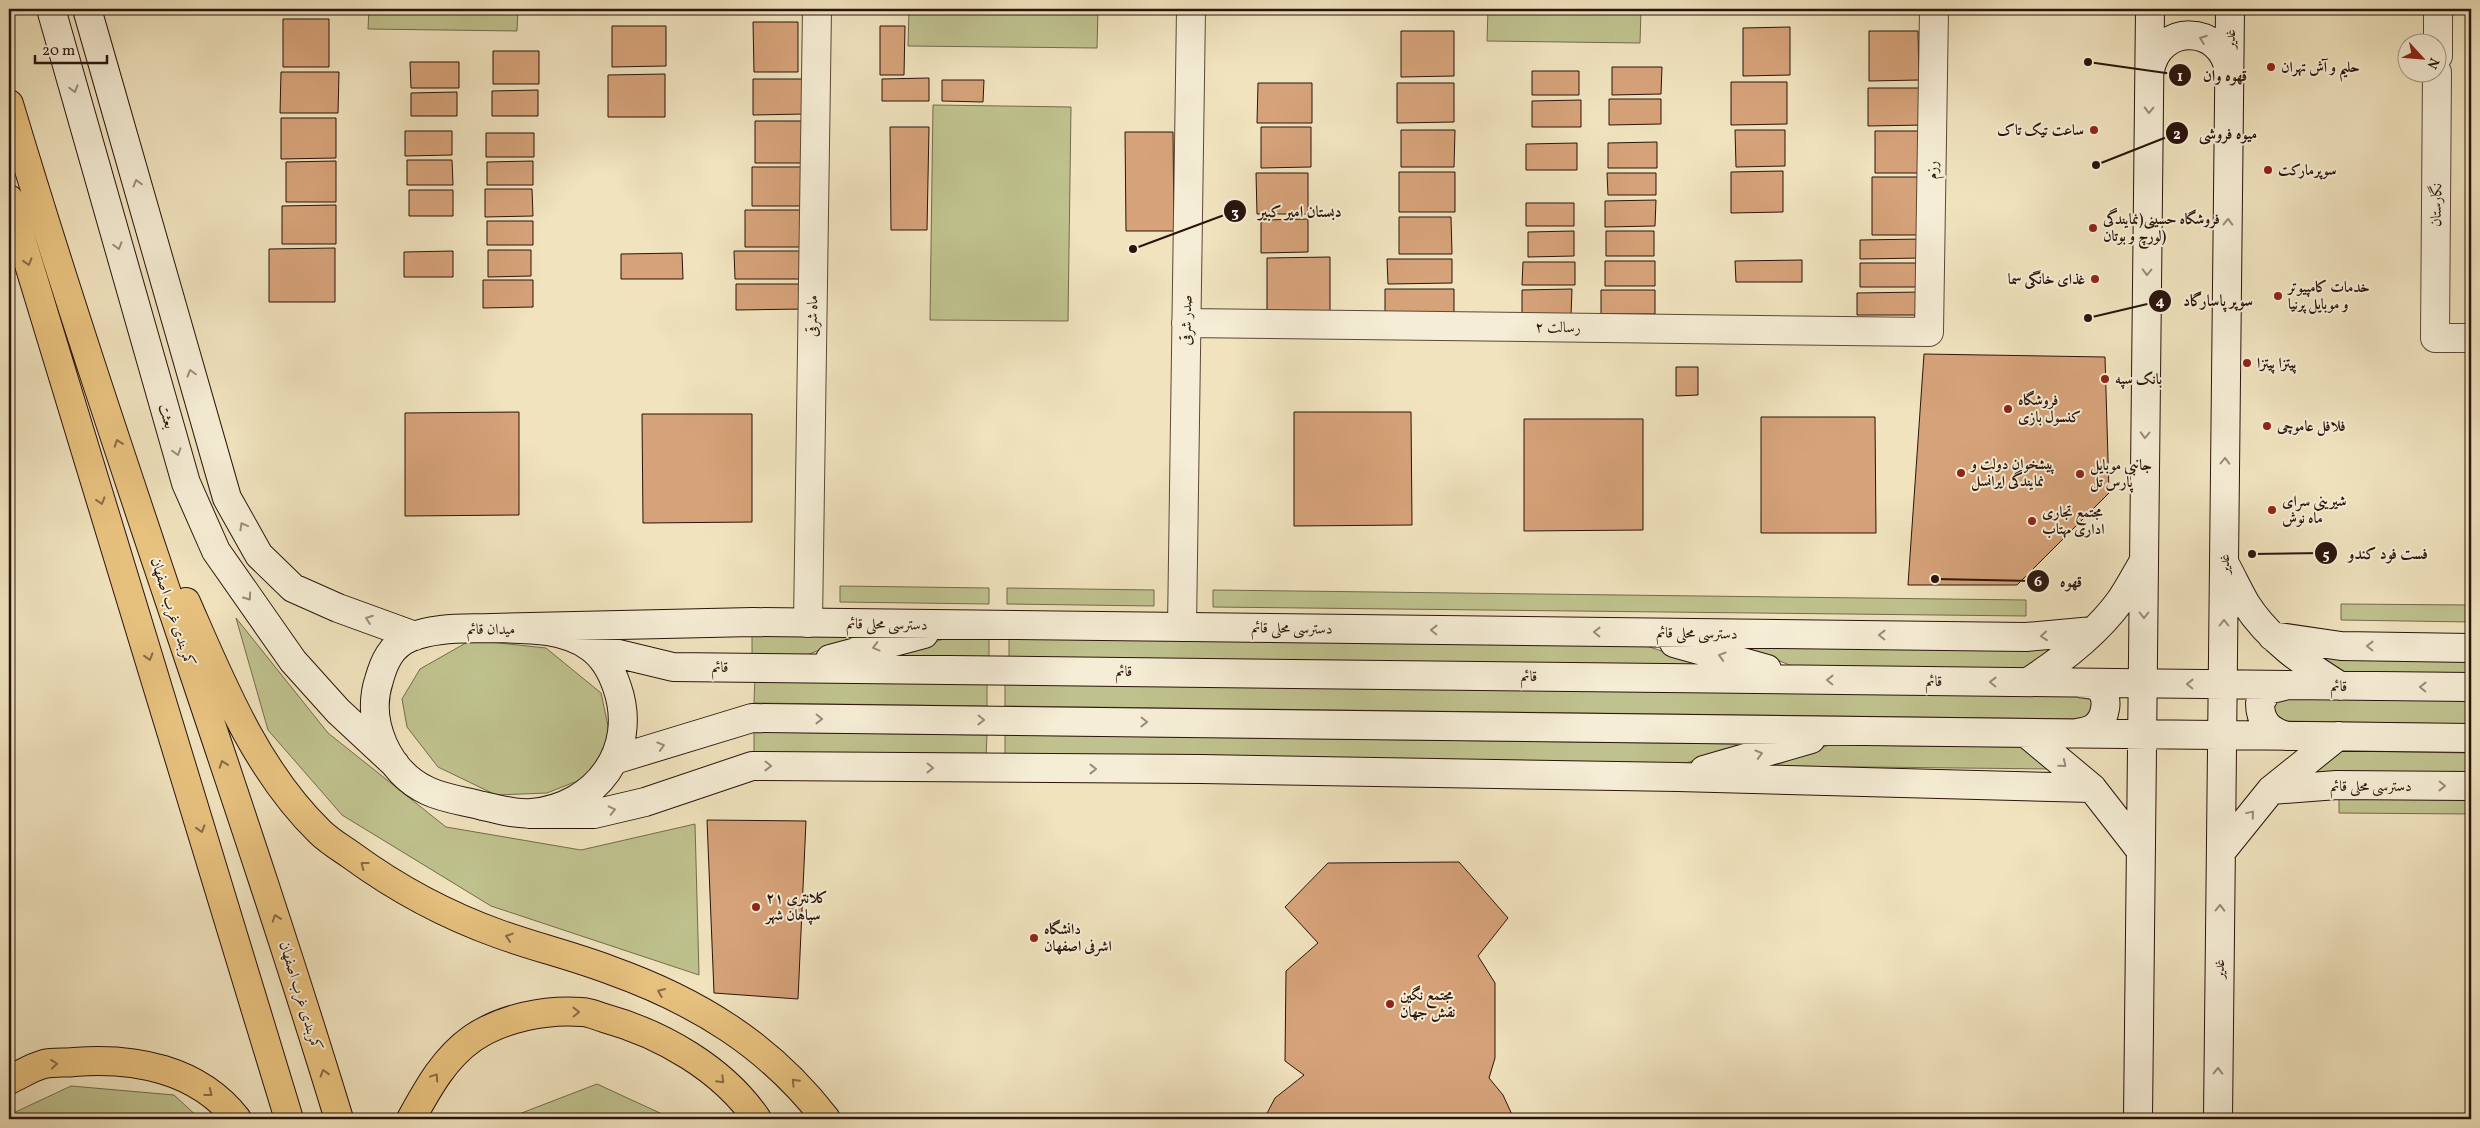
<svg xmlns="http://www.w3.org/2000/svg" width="2480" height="1128" viewBox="0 0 2480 1128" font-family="Vollkorn,Amiri,serif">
	<rect width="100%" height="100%" fill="#f0e3be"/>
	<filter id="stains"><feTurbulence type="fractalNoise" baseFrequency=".004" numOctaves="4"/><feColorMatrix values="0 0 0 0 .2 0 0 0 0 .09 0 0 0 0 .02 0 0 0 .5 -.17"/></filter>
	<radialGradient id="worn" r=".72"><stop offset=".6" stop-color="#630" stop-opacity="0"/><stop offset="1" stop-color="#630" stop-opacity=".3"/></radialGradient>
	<path fill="#bfc28e" stroke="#746b4d" d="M 369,9 L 518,9 L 517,31 L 368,29 Z
		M 909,9 L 1098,9 L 1097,48 L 908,46 Z
		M 1488,9 L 1641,9 L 1640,43 L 1487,41 Z
		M 933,105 L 1071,107 L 1068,321 L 930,320 Z
		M 840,586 L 989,588 L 989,604 L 840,602 Z
		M 1007,588 L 1154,590 L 1154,606 L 1007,604 Z
		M 1213,590 L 2026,600 L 2026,616 L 1213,607 Z
		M 2341,604 L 2471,605 L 2471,622 L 2341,620 Z
		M 236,618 L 328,733 L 446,827 L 581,850 L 695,824 L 699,975 L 491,906 L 342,815 L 268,730 Z
		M 752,634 L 859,635 L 804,656 L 752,655 Z
		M 956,635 L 989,635 L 989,657 L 892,656 Z
		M 1009,637 L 1644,645 L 1708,667 L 1009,659 Z
		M 471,640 L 546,648 L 601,693 L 611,740 L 590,776 L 547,793 L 496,795 L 438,767 L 407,727 L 402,699 L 420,669 Z
		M 1738,644 L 2056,648 L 2029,669 L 1792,666 Z
		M 2312,654 L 2471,656 L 2471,678 L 2338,676 Z
		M 755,676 L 987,679 L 987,706 L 754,703 Z
		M 1005,679 L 2089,694 L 2094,712 L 2082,719 L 1005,706 Z
		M 2276,696 L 2471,696 L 2471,724 L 2282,721 L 2275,720 L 2271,701 Z
		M 754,732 L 987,735 L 986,757 L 754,754 Z
		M 1005,735 L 1744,744 L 1680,765 L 1005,757 Z
		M 1829,745 L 2026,747 L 2053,769 L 1774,766 Z
		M 2337,751 L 2471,753 L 2471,774 L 2310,773 Z
		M 2339,796 L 2471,798 L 2471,814 L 2339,813 Z
		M 597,1084 L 673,1119 L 506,1119 Z
		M 71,1086 L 174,1095 L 200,1119 L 9,1119 L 9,1115 Z"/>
	<path fill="#d6a279" stroke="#2a140c" d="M 283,19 L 329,19 L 329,67 L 283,67 Z
		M 753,22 L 798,22 L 798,72 L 754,72 Z
		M 612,26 L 666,26 L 666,66 L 612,67 Z
		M 880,26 L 905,26 L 904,75 L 880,75 Z
		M 1790,27 L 1790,75 L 1743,76 L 1743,28 Z
		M 1401,31 L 1454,31 L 1454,76 L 1401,77 Z
		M 1869,31 L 1918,31 L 1919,80 L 1869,81 Z
		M 493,51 L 539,51 L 539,84 L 493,84 Z
		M 410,62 L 459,62 L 459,88 L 411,88 Z
		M 1612,67 L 1662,67 L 1661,94 L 1612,95 Z
		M 1532,71 L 1579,71 L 1579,95 L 1532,95 Z
		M 281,72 L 339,72 L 338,113 L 280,113 Z
		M 665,74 L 665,117 L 608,117 L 608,75 Z
		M 929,78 L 929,101 L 882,101 L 882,79 Z
		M 753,79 L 805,79 L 805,114 L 753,115 Z
		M 942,80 L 984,80 L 983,102 L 942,101 Z
		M 1731,82 L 1787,82 L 1787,124 L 1731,125 Z
		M 1258,83 L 1312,83 L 1312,123 L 1257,123 Z
		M 1397,83 L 1454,83 L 1454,122 L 1397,123 Z
		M 1868,88 L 1924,88 L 1924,125 L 1868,126 Z
		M 538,90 L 538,116 L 492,116 L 492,91 Z
		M 457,92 L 457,116 L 411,116 L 411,93 Z
		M 1609,99 L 1661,99 L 1661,124 L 1609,125 Z
		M 1581,100 L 1581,127 L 1532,127 L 1532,101 Z
		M 281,118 L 336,118 L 336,158 L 281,159 Z
		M 755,121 L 805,121 L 805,163 L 755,163 Z
		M 890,127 L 929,127 L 927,230 L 891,230 Z
		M 1261,127 L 1311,127 L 1311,167 L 1261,168 Z
		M 1401,130 L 1455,130 L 1454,167 L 1401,167 Z
		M 1735,130 L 1785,130 L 1785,166 L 1736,167 Z
		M 405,131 L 452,131 L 452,155 L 405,156 Z
		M 1875,131 L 1925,131 L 1925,173 L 1875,173 Z
		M 1125,132 L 1173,132 L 1174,231 L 1126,231 Z
		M 486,133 L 534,133 L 534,157 L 486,157 Z
		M 1657,142 L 1657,168 L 1608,168 L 1608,143 Z
		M 1577,143 L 1577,170 L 1526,170 L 1526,144 Z
		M 407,160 L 452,160 L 453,185 L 407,185 Z
		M 336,161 L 336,202 L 286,202 L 286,162 Z
		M 533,161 L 533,185 L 487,185 L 487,162 Z
		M 752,167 L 804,167 L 804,206 L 752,206 Z
		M 1783,171 L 1783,212 L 1731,213 L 1731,172 Z
		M 1399,172 L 1455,172 L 1455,212 L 1399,212 Z
		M 1256,173 L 1308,173 L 1308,214 L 1257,214 Z
		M 1607,173 L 1656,173 L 1656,195 L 1608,195 Z
		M 1872,177 L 1925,177 L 1925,235 L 1872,235 Z
		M 485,189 L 532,189 L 533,216 L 485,217 Z
		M 409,190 L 453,190 L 453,216 L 409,216 Z
		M 1656,200 L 1655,226 L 1605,227 L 1605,201 Z
		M 1526,203 L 1574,203 L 1574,226 L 1526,226 Z
		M 336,205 L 336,244 L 282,244 L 282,206 Z
		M 745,210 L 804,210 L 804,247 L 745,247 Z
		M 1399,217 L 1451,217 L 1452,254 L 1399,254 Z
		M 1308,219 L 1308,252 L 1261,253 L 1261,220 Z
		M 487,221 L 533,221 L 533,245 L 487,245 Z
		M 1574,231 L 1574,256 L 1528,257 L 1528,232 Z
		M 1606,231 L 1654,231 L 1654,256 L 1606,256 Z
		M 1922,239 L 1922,258 L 1860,259 L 1860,240 Z
		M 335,248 L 335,302 L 269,302 L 269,249 Z
		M 488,250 L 531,250 L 531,276 L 488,277 Z
		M 453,251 L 453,277 L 404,277 L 404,252 Z
		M 734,251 L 808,251 L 808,279 L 735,279 Z
		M 682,253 L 683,279 L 621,279 L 621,254 Z
		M 1330,257 L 1330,311 L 1267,311 L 1267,258 Z
		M 1387,259 L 1452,259 L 1452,283 L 1388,284 Z
		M 1802,260 L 1802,282 L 1736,282 L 1735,261 Z
		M 1605,261 L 1655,261 L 1655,286 L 1605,286 Z
		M 1523,262 L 1575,262 L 1575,285 L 1522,285 Z
		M 1860,263 L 1922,263 L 1923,287 L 1860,287 Z
		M 483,280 L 533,280 L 533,307 L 483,308 Z
		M 736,284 L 805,284 L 805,309 L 736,310 Z
		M 1385,289 L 1454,289 L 1454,314 L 1385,315 Z
		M 1572,289 L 1571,316 L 1522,316 L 1522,290 Z
		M 1601,290 L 1655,290 L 1655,314 L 1601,314 Z
		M 1922,292 L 1922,315 L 1857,315 L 1857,293 Z
		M 1924,354 L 2105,357 L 2109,493 L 2017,585 L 1908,585 Z
		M 1676,367 L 1698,367 L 1698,395 L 1676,396 Z
		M 519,412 L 519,515 L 405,516 L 405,413 Z
		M 1294,412 L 1411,412 L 1412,525 L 1294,526 Z
		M 642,414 L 752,414 L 752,522 L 643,523 Z
		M 1761,417 L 1875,417 L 1876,533 L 1761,533 Z
		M 1524,419 L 1643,419 L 1643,530 L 1524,531 Z
		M 707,820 L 806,821 L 798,999 L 714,993 Z
		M 1459,862 L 1508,918 L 1478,956 L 1495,983 L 1495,1058 L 1489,1078 L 1503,1095 L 1514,1119 L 1264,1119 L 1275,1098 L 1304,1075 L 1285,1061 L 1286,971 L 1318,943 L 1285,907 L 1328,863 Z"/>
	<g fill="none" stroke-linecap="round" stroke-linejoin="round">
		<g stroke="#5c4838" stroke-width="30">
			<path id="street" d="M 2438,56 L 2438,9
				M 2437,72 L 2435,338 L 2471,338
				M 1186,323 L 1929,332 L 1934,9
				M 808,623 L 817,9
				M 1182,627 L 1191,9"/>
		</g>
		<g stroke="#2a140c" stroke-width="30">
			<path id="secondary" d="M 51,9 L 186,483 L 216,551 L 293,661 L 338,711 L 395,764
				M 87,9 L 227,498 L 259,555 L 293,588 L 338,608 L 415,636
				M 2150,71 C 2158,23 2222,24 2229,71
				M 2226,566 C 2233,579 2239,592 2246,604 C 2269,640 2305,664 2340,686
				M 491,628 L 753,622 L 2026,637 L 2093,631
				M 491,628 C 524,629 562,627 590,647 C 603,656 612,672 617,687 C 639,750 596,807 532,813 C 516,815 499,809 483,806 C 465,801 445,799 428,791 C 388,773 365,722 379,680 C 384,662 391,646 409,638 C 433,627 465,629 491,628 Z
				M 2272,636 L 2341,646 L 2471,648
				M 1674,643 L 1767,669
				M 590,647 L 673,667 L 2471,687
				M 830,659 L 924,634
				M 2028,682 C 2062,660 2096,634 2120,601 C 2129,588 2136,574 2144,561
				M 2026,733 L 2092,788 L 2141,851
				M 2077,733 C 2083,732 2090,731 2095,727 C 2106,718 2110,697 2099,688 C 2094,684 2085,684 2080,683
				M 2287,736 C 2269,731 2260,722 2260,703 L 2268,690 L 2288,685
				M 614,760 L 752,718 L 2471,738
				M 1704,770 L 1811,739
				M 2271,790 L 2337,785 L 2471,786
				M 529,814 L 594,814 L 645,802 L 752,766 L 1201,769 L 1678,777 L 2092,788
				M 2221,852 L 2271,790 L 2338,736
				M 2138,1119 L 2150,9
				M 2218,1119 L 2230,9"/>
		</g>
		<g stroke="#2a140c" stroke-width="30">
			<path id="highway" d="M 9,104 C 111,445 235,779 339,1119
				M 9,199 L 289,1119
				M 186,602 C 221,682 256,770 320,832 C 329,841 341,848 351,855 C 396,888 446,915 499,934 C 535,947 573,956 610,970 C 697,1001 769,1045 826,1119
				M 9,1080 C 20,1075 32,1067 44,1064 C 53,1062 65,1063 74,1062 C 134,1057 198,1069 237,1119
				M 411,1119 C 427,1090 444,1058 473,1038 C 503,1018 546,1009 582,1012 C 589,1012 597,1016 604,1018 C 662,1034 723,1069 757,1119"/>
		</g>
		<use href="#street" stroke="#f5edd5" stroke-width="28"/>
		<use href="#secondary" stroke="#f5edd5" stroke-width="28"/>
		<use href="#highway" stroke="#e8c27f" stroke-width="28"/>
	</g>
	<defs><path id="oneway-chevron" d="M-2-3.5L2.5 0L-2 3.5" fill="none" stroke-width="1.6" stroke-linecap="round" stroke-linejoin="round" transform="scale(1.25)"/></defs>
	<g stroke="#9a8b7b">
		<use href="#oneway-chevron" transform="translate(2203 39) rotate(-160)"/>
		<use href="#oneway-chevron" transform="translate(74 89) rotate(74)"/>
		<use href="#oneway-chevron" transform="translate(2149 110) rotate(91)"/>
		<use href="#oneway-chevron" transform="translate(137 183) rotate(-106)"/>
		<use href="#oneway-chevron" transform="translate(2228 222) rotate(-89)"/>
		<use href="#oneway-chevron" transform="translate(118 246) rotate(74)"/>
		<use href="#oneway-chevron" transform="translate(2147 272) rotate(91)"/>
		<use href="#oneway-chevron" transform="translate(191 373) rotate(-106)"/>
		<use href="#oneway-chevron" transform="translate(2145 435) rotate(91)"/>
		<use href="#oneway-chevron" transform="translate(177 452) rotate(74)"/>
		<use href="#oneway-chevron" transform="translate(2225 461) rotate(-89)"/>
		<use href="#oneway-chevron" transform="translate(243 526) rotate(-119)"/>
		<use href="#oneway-chevron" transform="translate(248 597) rotate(55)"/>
		<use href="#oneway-chevron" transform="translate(2144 615) rotate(90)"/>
		<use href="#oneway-chevron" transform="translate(369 619) rotate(-160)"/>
		<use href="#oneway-chevron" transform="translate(2224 623) rotate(-90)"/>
		<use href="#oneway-chevron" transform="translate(1434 630) rotate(-179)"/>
		<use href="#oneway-chevron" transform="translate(1597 632) rotate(-179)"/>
		<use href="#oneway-chevron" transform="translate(1882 635) rotate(-179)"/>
		<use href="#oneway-chevron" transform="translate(2044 636) rotate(175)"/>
		<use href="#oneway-chevron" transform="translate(2370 646) rotate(-179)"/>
		<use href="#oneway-chevron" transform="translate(876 647) rotate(165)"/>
		<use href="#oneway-chevron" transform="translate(1722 656) rotate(-164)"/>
		<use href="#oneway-chevron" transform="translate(1830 680) rotate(-179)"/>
		<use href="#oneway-chevron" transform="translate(1993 682) rotate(-179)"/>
		<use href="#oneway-chevron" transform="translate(2190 684) rotate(-179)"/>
		<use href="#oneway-chevron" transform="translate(2423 687) rotate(-179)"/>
		<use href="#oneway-chevron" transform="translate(819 719) rotate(1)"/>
		<use href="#oneway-chevron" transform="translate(981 720) rotate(1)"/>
		<use href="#oneway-chevron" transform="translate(1144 722) rotate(1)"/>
		<use href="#oneway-chevron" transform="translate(661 746) rotate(-17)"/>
		<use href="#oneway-chevron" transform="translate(1759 754) rotate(-16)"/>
		<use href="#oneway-chevron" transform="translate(2063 764) rotate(40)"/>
		<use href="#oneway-chevron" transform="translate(768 766) rotate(1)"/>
		<use href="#oneway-chevron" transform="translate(930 768) rotate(1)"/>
		<use href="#oneway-chevron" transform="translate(1093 769)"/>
		<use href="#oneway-chevron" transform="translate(2442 786) rotate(1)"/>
		<use href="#oneway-chevron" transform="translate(612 810) rotate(-13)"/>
		<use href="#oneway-chevron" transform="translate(2251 814) rotate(-50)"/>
		<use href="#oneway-chevron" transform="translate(2220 908) rotate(-89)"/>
		<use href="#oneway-chevron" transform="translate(2218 1071) rotate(-89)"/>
	</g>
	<g stroke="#896b46">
		<use href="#oneway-chevron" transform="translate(28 262) rotate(73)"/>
		<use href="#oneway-chevron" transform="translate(118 443) rotate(-109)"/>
		<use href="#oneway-chevron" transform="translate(101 501) rotate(73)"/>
		<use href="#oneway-chevron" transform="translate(149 657) rotate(73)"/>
		<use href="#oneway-chevron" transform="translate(223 764) rotate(-109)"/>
		<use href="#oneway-chevron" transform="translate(201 829) rotate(73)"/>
		<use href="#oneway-chevron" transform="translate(364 865) rotate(-143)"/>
		<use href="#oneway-chevron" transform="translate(276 918) rotate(-109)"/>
		<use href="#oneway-chevron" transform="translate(509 937) rotate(-162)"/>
		<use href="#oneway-chevron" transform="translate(661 992) rotate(-157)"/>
		<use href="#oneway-chevron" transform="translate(576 1012) rotate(-1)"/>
		<use href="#oneway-chevron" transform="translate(54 1064) rotate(-5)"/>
		<use href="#oneway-chevron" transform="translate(324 1073) rotate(-107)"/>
		<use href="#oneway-chevron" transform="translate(435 1077) rotate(-56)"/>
		<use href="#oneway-chevron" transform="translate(721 1080) rotate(45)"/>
		<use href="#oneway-chevron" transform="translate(795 1082) rotate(-134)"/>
		<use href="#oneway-chevron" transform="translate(209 1093) rotate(38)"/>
	</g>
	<g fill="#8f2418" stroke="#f5edd5" stroke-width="2">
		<circle cx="2271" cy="67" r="5"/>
		<circle cx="2094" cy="130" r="5"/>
		<circle cx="2268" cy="170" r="5"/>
		<circle cx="2093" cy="228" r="5"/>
		<circle cx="2095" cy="279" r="5"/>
		<circle cx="2278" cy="296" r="5"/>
		<circle cx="2247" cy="363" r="5"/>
		<circle cx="2105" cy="379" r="5"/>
		<circle cx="2008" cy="409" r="5"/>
		<circle cx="2267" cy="426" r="5"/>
		<circle cx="1961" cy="473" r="5"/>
		<circle cx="2080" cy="474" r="5"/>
		<circle cx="2272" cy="510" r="5"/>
		<circle cx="2032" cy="521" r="5"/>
		<circle cx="756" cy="907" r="5"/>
		<circle cx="1034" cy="938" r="5"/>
		<circle cx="1390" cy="1004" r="5"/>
	</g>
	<g text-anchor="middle" stroke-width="4" stroke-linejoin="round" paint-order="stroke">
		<g font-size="15" fill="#2a140c" stroke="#f5edd5">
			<text transform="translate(2230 39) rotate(-89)" y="5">غدیر</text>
			<text transform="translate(1932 170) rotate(-89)" y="5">رزم</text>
			<text transform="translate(2436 205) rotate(-89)" y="5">نگارستان</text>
			<text transform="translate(812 316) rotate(-89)" y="5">ماه شرقی</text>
			<text transform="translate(1186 320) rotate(-89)" y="5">صدر شرقی</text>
			<text transform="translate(1558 327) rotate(1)" y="5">رسالت ۲</text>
			<text transform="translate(167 416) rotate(74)" y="5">بعثت</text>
			<text transform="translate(2224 564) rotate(-90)" y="5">غدیر</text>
			<text transform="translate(173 612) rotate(72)" y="5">کمربندی غرب اصفهان</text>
			<text transform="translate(887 624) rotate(1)" y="5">دسترسی محلی قائم</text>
			<text transform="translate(1292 628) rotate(1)" y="5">دسترسی محلی قائم</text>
			<text x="491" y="634">میدان قائم</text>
			<text transform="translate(1697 633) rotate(1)" y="5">دسترسی محلی قائم</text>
			<text x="720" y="672">قائم</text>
			<text transform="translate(1124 671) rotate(1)" y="5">قائم</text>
			<text transform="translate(1529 676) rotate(1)" y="5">قائم</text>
			<text transform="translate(1934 681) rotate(1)" y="5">قائم</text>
			<text transform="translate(2339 686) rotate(1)" y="5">قائم</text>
			<text x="2371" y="791">دسترسی محلی قائم</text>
			<text transform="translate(2219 969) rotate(-89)" y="5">غدیر</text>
			<text transform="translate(301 996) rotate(73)" y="5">کمربندی غرب اصفهان</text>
		</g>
		<g font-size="15" font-weight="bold" fill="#2a140c" stroke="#f5edd5" text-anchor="start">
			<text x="2281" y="72">حلیم و آش تهران</text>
			<text x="2084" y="135" text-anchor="end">ساعت تیک تاک</text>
			<text x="2278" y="175">سوپرمارکت</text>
			<text x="2103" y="224">فروشگاه حسینی(نمایندگی<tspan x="2103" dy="17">لورچ و بوتان)</tspan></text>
			<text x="2085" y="284" text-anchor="end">غذای خانگی سما</text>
			<text x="2288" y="292">خدمات کامپیوتر<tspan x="2288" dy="17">و موبایل پرنیا</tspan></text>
			<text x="2257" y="368">پیتزا پیتزا</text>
			<text x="2115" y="384">بانک سپه</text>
			<text x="2018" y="405">فروشگاه<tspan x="2018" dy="17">کنسول بازی</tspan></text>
			<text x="2277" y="431">فلافل عاموچی</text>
			<text x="1971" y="469">پیشخوان دولت و<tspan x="1971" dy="17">نمایندگی ایرانسل</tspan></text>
			<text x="2090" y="470">جانبی موبایل<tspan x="2090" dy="17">پارس تل</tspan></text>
			<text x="2282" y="506">شیرینی سرای<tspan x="2282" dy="17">ماه نوش</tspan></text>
			<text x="2042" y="517">مجتمع تجاری<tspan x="2042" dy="17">اداری مهتاب</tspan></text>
			<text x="766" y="903">کلانتری ۲۱<tspan x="766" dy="17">سپاهان شهر</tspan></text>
			<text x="1044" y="934">دانشگاه<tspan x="1044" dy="17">اشرفی اصفهان</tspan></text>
			<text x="1400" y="1000">مجتمع نگین<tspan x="1400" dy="17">نقش جهان</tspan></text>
		</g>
	</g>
	<path fill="none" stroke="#2a140c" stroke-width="2" d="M2088 62L2180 75M2096 165L2177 133M1133 249L1235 211M2088 318L2160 301M2252 554L2326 553M1935 579L2038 581"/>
	<g fill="#2a140c" stroke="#f5edd5" stroke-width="2">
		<circle cx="2088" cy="62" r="5"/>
		<circle cx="2096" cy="165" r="5"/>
		<circle cx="1133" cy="249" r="5"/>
		<circle cx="2088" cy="318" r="5"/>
		<circle cx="2252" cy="554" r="5"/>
		<circle cx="1935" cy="579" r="5"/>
		<circle cx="2180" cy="75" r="12"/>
		<circle cx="2177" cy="133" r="12"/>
		<circle cx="1235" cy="211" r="12"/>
		<circle cx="2160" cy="301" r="12"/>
		<circle cx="2326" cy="553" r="12"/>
		<circle cx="2038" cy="581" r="12"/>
	</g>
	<g font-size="15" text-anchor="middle" font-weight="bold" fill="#fff">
		<text x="2180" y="81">1</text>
		<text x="2177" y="139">2</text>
		<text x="1235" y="217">3</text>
		<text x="2160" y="306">4</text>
		<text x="2326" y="559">5</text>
		<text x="2038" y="586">6</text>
	</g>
	<g font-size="16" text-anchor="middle" font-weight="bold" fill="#2a140c" stroke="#f5edd5" stroke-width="4" stroke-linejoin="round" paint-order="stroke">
		<text x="2225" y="81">قهوه وان</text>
		<text x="2228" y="139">میوه فروشی</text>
		<text x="1300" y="217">دبستان امیر کبیر</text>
		<text x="2218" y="306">سوپر پاسارگاد</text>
		<text x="2388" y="559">فست فود کندو</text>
		<text x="2071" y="587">قهوه</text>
	</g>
	<rect width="2480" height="1128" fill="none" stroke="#f0e3be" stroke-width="30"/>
	<rect x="10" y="10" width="2460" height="1108" fill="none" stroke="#2a140c" stroke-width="2.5"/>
	<rect x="15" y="15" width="2450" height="1098" fill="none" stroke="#2a140c"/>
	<g transform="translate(2422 58) rotate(116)"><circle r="24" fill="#f5edd5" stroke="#a49685"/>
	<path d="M0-4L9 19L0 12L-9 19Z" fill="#8f2418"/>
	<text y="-8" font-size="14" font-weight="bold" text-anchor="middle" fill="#2a140c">N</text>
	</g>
	<path d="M35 55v8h72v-8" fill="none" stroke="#2a140c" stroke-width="2.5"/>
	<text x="42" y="55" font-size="15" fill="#2a140c" stroke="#f5edd5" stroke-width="4" paint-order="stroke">20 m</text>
	<rect width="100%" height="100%" filter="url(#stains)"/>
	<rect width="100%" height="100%" fill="url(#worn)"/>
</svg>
